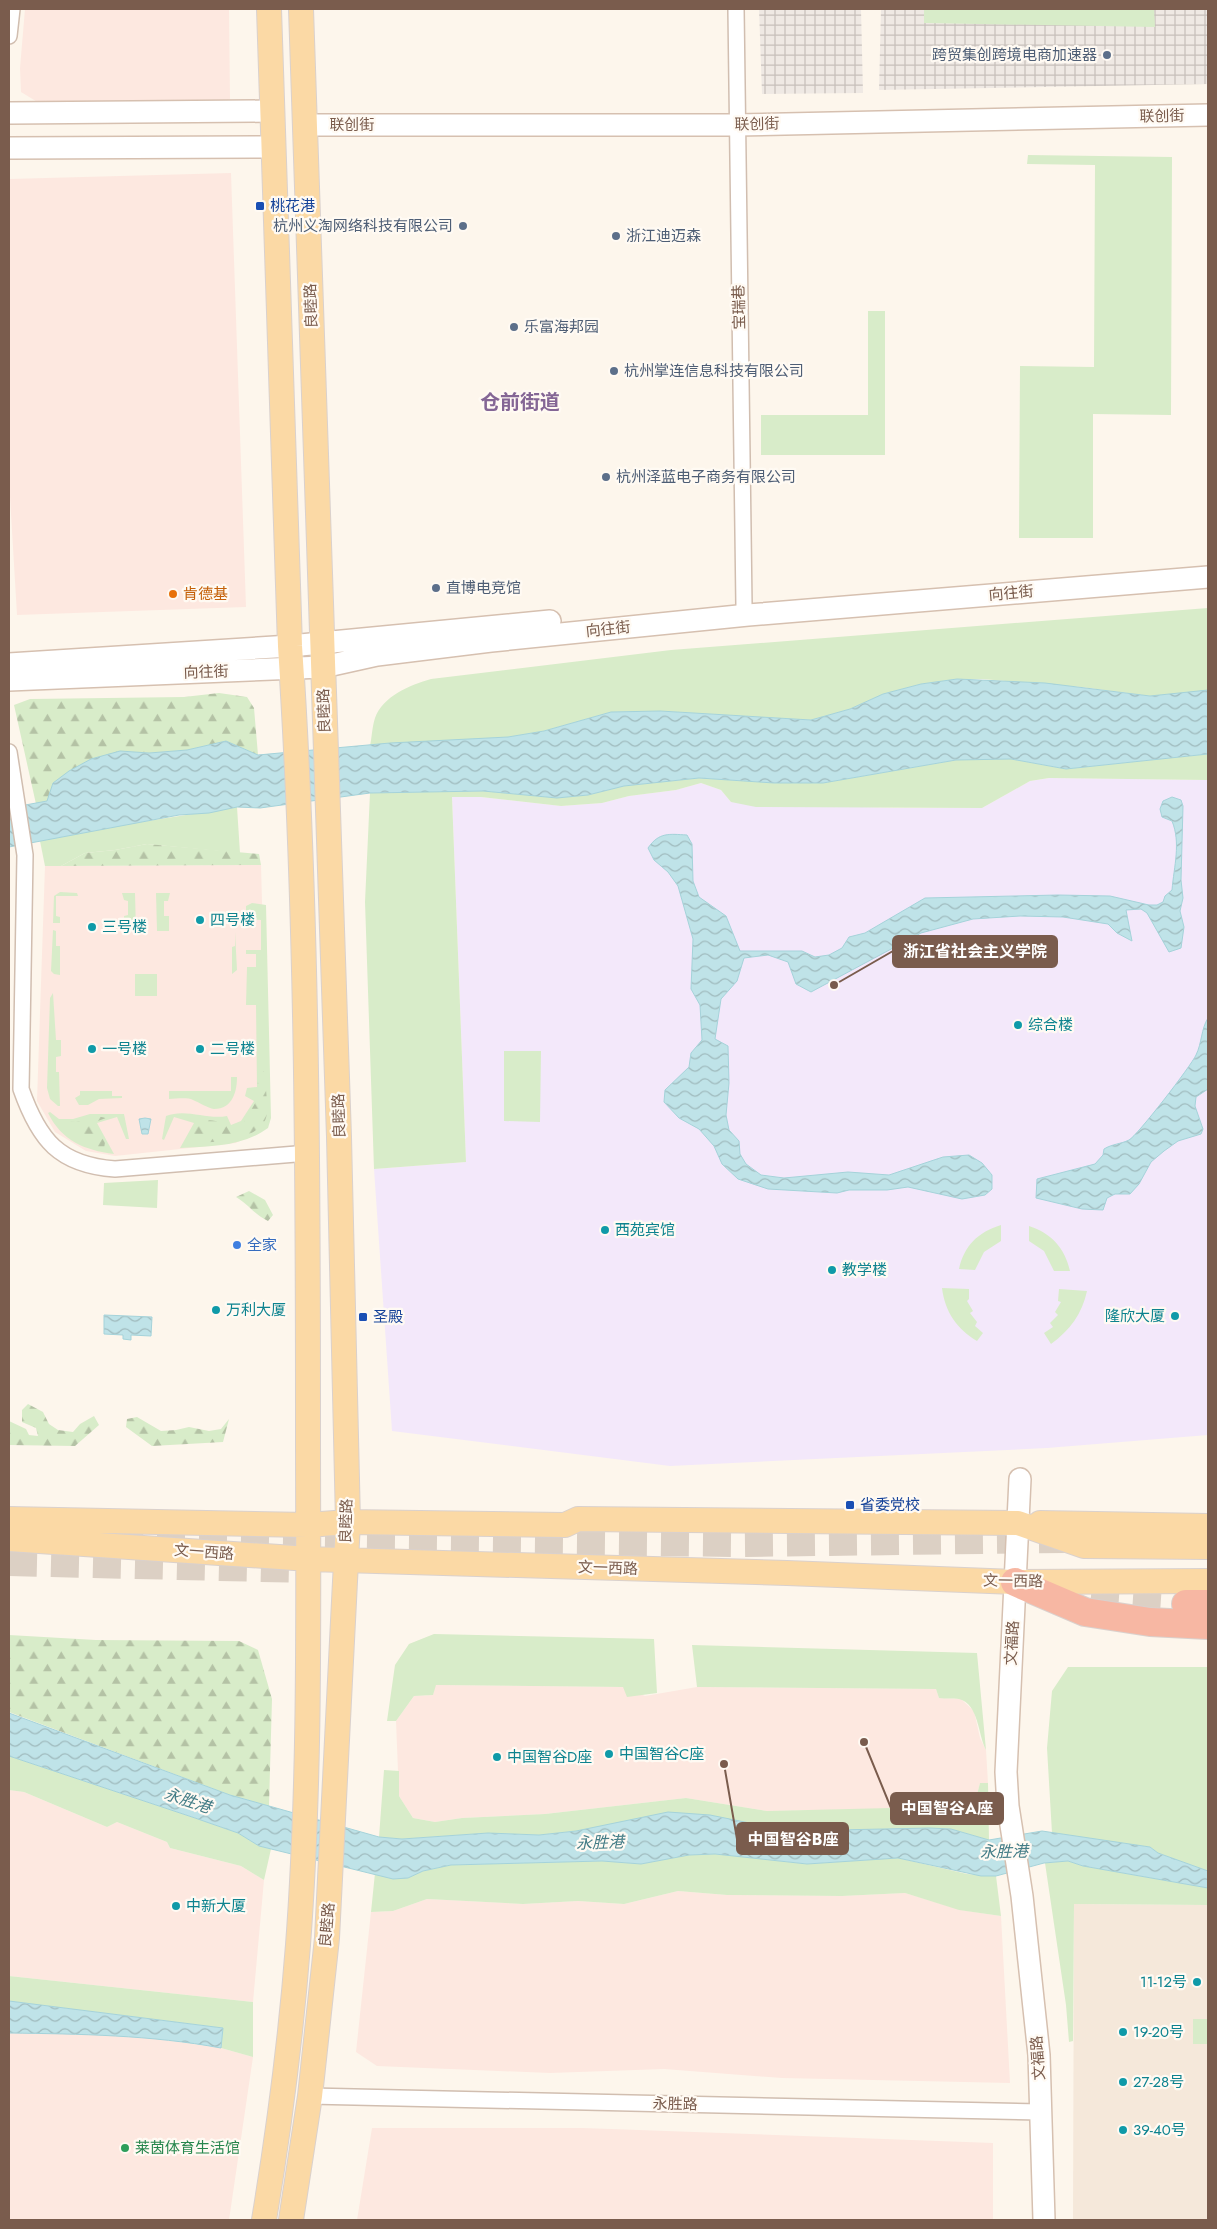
<svg xmlns="http://www.w3.org/2000/svg" width="1217" height="2229" viewBox="0 0 1217 2229" font-family="Jost,'Noto Sans SC',sans-serif">
	<defs>
		<pattern id="industrial-grid" width="8" height="8" patternUnits="userSpaceOnUse" patternTransform="scale(1.25)"><rect width="8" height="8" fill="#efe9e4"/><path d="M0 4h8M4 0v8" fill="none" stroke="#c7c0bb"/></pattern>
		<pattern id="forest-firs" width="22" height="20" patternUnits="userSpaceOnUse" patternTransform="scale(1.25)"><rect width="22" height="20" fill="#d8ecc9"/><path d="M5 1l3.5 6h-7zM16 11l3.5 6h-7z" fill="#b4c2a5"/></pattern>
		<pattern id="water-waves" width="16" height="10" patternUnits="userSpaceOnUse" patternTransform="scale(1.25)"><rect width="16" height="10" fill="#bfe3e8"/><path d="M0 5q4-4 8 0t8 0" fill="none" stroke="#a0bbbe"/></pattern>
	</defs>
	<rect width="100%" height="100%" fill="#fdf6ec"/>
	<path fill="#f5e8da" d="M 1074,1904 L 1208,1905 L 1208,2220 L 1073,2220 Z"/>
	<path fill="#fde8e0" d="M 25,9 L 229,9 L 230,99 L 218,105 L 39,103 L 21,92 L 20,68 Z
		M 231,173 L 246,607 L 17,615 L 9,480 L 9,179 Z
		M 261,865 L 268,1123 L 236,1143 L 115,1156 L 86,1151 L 55,1132 L 37,1101 L 45,866 Z
		M 435,1685 L 624,1687 L 645,1696 L 697,1687 L 936,1689 L 939,1698 L 961,1699 L 974,1711 L 980,1738 L 986,1750 L 988,1783 L 980,1783 L 976,1799 L 959,1799 L 941,1813 L 888,1809 L 767,1811 L 686,1798 L 545,1814 L 462,1818 L 435,1822 L 413,1818 L 399,1796 L 396,1721 L 414,1696 L 433,1695 Z
		M 9,1790 L 24,1792 L 107,1827 L 117,1822 L 167,1842 L 170,1848 L 241,1866 L 264,1880 L 253,2002 L 9,1976 Z
		M 678,1891 L 727,1895 L 842,1896 L 905,1893 L 961,1910 L 1001,1916 L 1010,2083 L 782,2078 L 664,2069 L 550,2073 L 377,2066 L 356,2052 L 371,1912 L 393,1911 L 427,1899 L 523,1904 L 578,1901 L 624,1904 Z
		M 9,2033 L 94,2034 L 158,2039 L 221,2048 L 253,2057 L 229,2220 L 9,2220 Z
		M 372,2128 L 583,2128 L 993,2143 L 993,2220 L 357,2220 Z"/>
	<path fill="url(#industrial-grid)" d="M 759,9 L 861,9 L 863,93 L 762,94 Z
		M 881,9 L 1208,9 L 1208,84 L 879,90 Z"/>
	<path fill="#f3e8fa" d="M 1050,778 L 1208,780 L 1208,1435 L 1047,1448 L 670,1466 L 392,1431 L 374,1169 L 466,1162 L 452,796 L 481,797 L 561,806 L 602,803 L 629,796 L 676,790 L 701,783 L 721,790 L 731,802 L 894,808 L 982,808 L 1030,781 Z"/>
	<path fill="#d8ecc9" d="M 924,9 L 1154,9 L 1155,27 L 924,23 Z
		M 1028,155 L 1172,157 L 1171,415 L 1093,414 L 1093,538 L 1019,538 L 1020,366 L 1094,367 L 1095,165 L 1027,164 Z
		M 868,311 L 885,311 L 885,455 L 761,455 L 761,415 L 868,415 Z
		M 1208,608 L 1208,690 L 1203,691 L 1150,696 L 1081,687 L 982,679 L 957,679 L 921,684 L 883,694 L 850,709 L 811,720 L 660,711 L 611,712 L 544,731 L 508,737 L 370,746 C 372,737 372,727 375,718 C 383,696 410,685 431,679 L 671,650 Z
		M 1208,754 L 1208,780 L 1049,778 L 1030,781 L 982,808 L 756,807 L 731,802 L 721,790 L 701,783 L 676,790 L 629,796 L 602,803 L 561,806 L 481,797 L 452,797 L 466,1162 L 374,1169 L 365,902 L 370,793 L 483,791 L 557,798 L 588,795 L 624,786 L 699,778 L 774,783 L 823,783 L 956,760 L 1011,759 L 1066,769 Z
		M 237,807 L 240,853 L 147,844 L 115,850 L 85,853 L 61,866 L 45,866 L 40,841 L 135,823 Z
		M 60,892 L 77,893 L 78,896 L 56,896 L 56,916 L 60,917 L 60,923 L 53,923 L 54,896 Z
		M 122,893 L 135,893 L 136,931 L 124,931 L 124,916 L 128,915 L 128,901 L 124,900 Z
		M 156,893 L 170,893 L 168,901 L 164,901 L 164,916 L 169,916 L 169,931 L 157,931 Z
		M 252,903 L 266,905 L 271,1118 L 268,1128 C 242,1147 211,1146 180,1148 L 194,1123 L 174,1117 L 164,1140 L 162,1139 L 166,1116 C 186,1108 207,1120 227,1116 L 231,1125 L 241,1121 L 254,1101 L 245,1096 L 247,1088 L 257,1087 L 256,1005 L 246,1005 L 247,967 L 256,967 L 256,954 L 246,954 L 246,950 L 261,950 L 261,920 L 246,919 L 246,906 Z
		M 53,930 L 56,931 L 56,946 L 60,946 L 60,975 L 54,974 L 51,971 Z
		M 235,932 L 237,970 L 232,974 L 232,947 L 235,946 Z
		M 135,974 L 157,974 L 157,996 L 135,996 Z
		M 53,993 L 56,1040 L 61,1040 L 61,1056 L 56,1057 L 56,1072 L 59,1072 L 60,1106 L 58,1106 L 50,1099 L 47,1088 L 50,998 Z
		M 504,1051 L 541,1051 L 540,1122 L 504,1121 Z
		M 231,1077 L 237,1077 C 237,1091 233,1109 214,1109 C 208,1108 198,1102 193,1100 C 187,1097 176,1099 169,1099 L 169,1091 L 231,1091 Z
		M 80,1091 L 112,1091 L 112,1096 L 122,1096 L 122,1098 L 99,1099 L 88,1105 L 79,1105 L 75,1098 L 80,1095 Z
		M 50,1112 L 59,1119 L 73,1119 L 90,1114 L 124,1114 L 129,1139 L 126,1139 L 117,1117 L 97,1123 L 114,1154 C 84,1150 62,1141 48,1113 Z
		M 158,1180 L 157,1208 L 103,1205 L 104,1183 Z
		M 1001,1225 L 1001,1241 L 984,1252 L 975,1270 L 959,1269 C 964,1246 978,1232 1001,1225 Z
		M 1029,1226 C 1051,1233 1065,1248 1070,1271 L 1054,1271 L 1044,1251 L 1029,1241 Z
		M 942,1288 L 969,1289 L 969,1299 L 967,1301 L 973,1311 L 970,1313 L 977,1322 L 975,1326 L 983,1333 L 977,1341 C 957,1329 945,1312 942,1288 Z
		M 1059,1289 L 1087,1291 C 1082,1314 1070,1330 1051,1344 L 1044,1333 L 1053,1327 L 1050,1323 L 1058,1315 L 1055,1312 L 1061,1302 L 1058,1301 Z
		M 434,1634 L 654,1639 L 657,1693 L 627,1697 L 623,1687 L 436,1685 L 433,1695 L 414,1696 L 396,1721 L 387,1721 L 395,1665 L 409,1644 Z
		M 692,1645 L 977,1653 L 986,1750 C 978,1735 979,1704 959,1699 C 953,1698 945,1699 939,1698 L 936,1689 L 697,1687 Z
		M 1068,1667 L 1208,1667 L 1208,1871 L 1158,1853 L 1150,1847 L 1052,1833 L 1047,1748 L 1052,1691 Z
		M 9,1756 L 195,1818 L 238,1833 L 259,1846 L 271,1849 L 264,1880 L 241,1866 L 170,1848 L 167,1842 L 117,1822 L 107,1827 L 24,1792 L 9,1790 Z
		M 384,1770 L 399,1771 L 399,1796 L 413,1818 L 435,1822 L 462,1818 L 545,1814 L 686,1798 L 767,1811 L 890,1808 L 941,1813 L 959,1799 L 976,1799 L 980,1783 L 988,1783 L 989,1840 L 951,1829 L 930,1828 L 804,1831 L 761,1826 L 576,1831 L 539,1835 L 488,1833 L 402,1839 L 379,1837 Z
		M 715,1854 L 807,1864 L 898,1858 L 967,1874 L 996,1876 L 1001,1916 L 959,1910 L 905,1893 L 842,1896 L 727,1895 L 678,1891 L 624,1904 L 578,1901 L 523,1904 L 427,1899 L 393,1911 L 371,1912 L 375,1873 L 393,1879 L 408,1878 L 423,1871 L 451,1865 L 602,1861 L 641,1864 L 689,1855 Z
		M 1068,1861 L 1083,1866 L 1208,1888 L 1208,1905 L 1074,1904 L 1073,2041 L 1069,2042 L 1066,2005 L 1045,1863 Z
		M 9,1976 L 253,2002 L 253,2057 L 221,2048 L 223,2028 L 9,2001 Z
		M 1193,2019 L 1208,2019 L 1208,2044 L 1193,2044 Z"/>
	<path fill="url(#forest-firs)" d="M 219,693 L 247,697 L 254,708 L 258,755 L 226,741 L 187,750 L 149,753 L 120,751 L 53,783 L 48,801 L 36,804 L 14,705 L 30,699 L 184,697 Z
		M 147,844 L 259,854 L 261,865 L 61,866 L 85,853 L 115,850 Z
		M 264,1071 C 265,1082 269,1108 266,1118 C 259,1140 214,1142 195,1143 L 190,1141 L 198,1123 C 210,1117 222,1122 232,1128 L 244,1122 L 257,1100 L 251,1090 L 257,1090 L 259,1072 Z
		M 97,1116 L 106,1118 L 95,1122 L 105,1142 L 104,1149 L 91,1147 L 59,1123 L 61,1121 L 76,1122 Z
		M 249,1191 L 265,1200 L 273,1215 L 268,1221 C 254,1214 249,1205 236,1197 Z
		M 28,1404 L 43,1412 L 49,1424 L 58,1430 L 73,1432 L 80,1424 L 94,1416 L 99,1425 L 75,1446 L 9,1445 L 9,1421 L 26,1429 L 29,1435 L 38,1436 L 36,1428 L 22,1422 L 22,1410 Z
		M 137,1417 L 161,1431 L 176,1430 L 189,1427 L 209,1431 L 221,1429 L 229,1419 L 223,1442 L 152,1446 L 126,1427 L 127,1419 Z
		M 9,1635 L 96,1640 L 239,1641 L 258,1650 L 272,1699 L 269,1806 L 230,1795 L 9,1712 Z"/>
	<path fill="url(#water-waves)" stroke="#a5d3da" d="M 957,679 L 1045,683 L 1150,696 L 1208,690 L 1208,754 L 1066,769 L 1011,759 L 956,760 L 823,783 L 774,783 L 699,778 L 624,786 L 588,795 L 557,798 L 483,791 L 370,793 L 260,808 L 237,807 L 209,813 L 179,815 L 9,847 L 9,808 L 47,801 L 53,783 L 69,771 L 91,759 L 120,751 L 149,753 L 187,750 L 226,741 L 258,755 L 390,743 L 508,737 L 544,731 L 611,712 L 660,711 L 811,720 L 850,709 L 883,694 L 921,684 Z
		M 1172,797 L 1181,800 L 1183,806 L 1181,880 L 1183,898 L 1180,911 L 1184,927 L 1181,948 L 1169,952 L 1147,913 L 1141,909 L 1126,910 L 1132,941 L 1117,933 L 1108,924 L 1063,917 L 1020,916 L 973,919 L 921,933 L 811,992 L 796,984 L 788,962 L 768,955 L 744,958 L 737,981 L 721,999 L 715,1039 L 728,1046 L 729,1083 L 726,1115 L 729,1130 L 739,1141 L 740,1154 L 746,1164 L 761,1175 L 784,1178 L 848,1172 L 889,1175 L 943,1157 L 969,1155 L 982,1163 L 992,1175 L 992,1189 L 985,1195 L 962,1199 L 908,1187 L 887,1190 L 849,1190 L 837,1193 L 768,1189 L 738,1179 L 722,1164 L 714,1146 L 699,1129 L 679,1118 L 664,1102 L 665,1090 L 689,1067 L 691,1053 L 702,1040 L 700,1005 L 691,989 L 693,939 L 678,886 L 668,872 L 654,860 L 648,848 C 659,832 669,834 687,835 L 692,844 L 693,881 L 699,897 L 726,916 L 740,951 L 802,951 L 815,957 L 829,955 L 842,948 L 849,937 L 865,933 L 925,898 L 1058,895 L 1110,896 L 1149,905 L 1157,905 L 1163,902 L 1165,896 L 1172,890 C 1174,866 1181,843 1172,821 L 1162,817 L 1160,809 L 1163,801 Z
		M 1208,1018 L 1208,1089 L 1196,1097 L 1195,1106 L 1203,1129 L 1201,1134 L 1178,1141 L 1164,1151 L 1151,1162 L 1139,1184 L 1130,1194 L 1115,1194 L 1107,1198 L 1103,1210 L 1082,1209 L 1036,1198 L 1037,1179 L 1095,1164 L 1103,1155 L 1104,1149 C 1112,1144 1121,1144 1129,1140 C 1137,1136 1191,1066 1196,1055 C 1202,1043 1201,1029 1208,1018 Z
		M 145,1118 L 151,1119 L 148,1134 L 142,1134 L 139,1119 Z
		M 104,1315 L 152,1317 L 151,1336 L 131,1335 L 131,1340 L 123,1339 L 123,1335 L 104,1334 Z
		M 9,1713 L 230,1795 L 379,1837 L 402,1839 L 488,1833 L 539,1835 L 576,1831 L 668,1812 L 710,1815 L 789,1831 L 930,1828 L 951,1829 L 989,1840 L 1042,1831 L 1150,1847 L 1158,1853 L 1208,1871 L 1208,1888 L 1083,1866 L 1068,1861 L 1044,1863 L 996,1876 L 981,1876 L 898,1858 L 807,1864 L 715,1854 L 689,1855 L 641,1864 L 602,1861 L 451,1865 L 423,1871 L 408,1878 L 393,1879 L 259,1846 L 238,1833 L 195,1818 L 9,1756 Z
		M 9,2001 L 223,2028 L 221,2048 C 151,2035 80,2034 9,2033 Z"/>
	<g fill="none" stroke-linecap="round" stroke-linejoin="round">
		<path stroke="#dcd0c4" stroke-width="28" stroke-dasharray="28 14" stroke-linecap="butt" d="M 115,1536 L 737,1543 L 1067,1539
			M 9,1562 L 307,1569
			M 1049,1595 L 1186,1604"/>
		<g stroke="#d1beb0" stroke-width="18">
			<path id="street" d="M 736,9 L 744,606
				M 9,36 L 12,9
				M 9,752 L 25,855 L 21,1089 C 39,1140 59,1165 115,1169 L 308,1153
				M 310,2096 L 1040,2112"/>
		</g>
		<g stroke="#d6c0b0" stroke-width="24">
			<path id="secondary" d="M 9,113 L 272,111
				M 306,125 L 737,125 L 1208,115
				M 9,148 L 274,147
				M 9,664 L 290,646 L 550,621
				M 9,680 L 323,667 L 377,655 L 491,641 L 748,615 L 1208,577
				M 1020,1479 L 1006,1772 L 1008,1806 L 1022,1896 L 1039,2055 L 1044,2220"/>
		</g>
		<g stroke="#dad1cd" stroke-width="26">
			<path id="primary" d="M 9,1519 L 308,1525 L 348,1522 L 565,1525 L 578,1519 L 1018,1523 L 1084,1546 L 1208,1547
				M 1040,1523 L 1208,1526
				M 9,1539 L 309,1559 L 787,1573 L 1015,1582 L 1208,1581
				M 264,2220 C 279,2129 291,2037 298,1945 C 311,1771 308,1596 308,1422 C 308,1164 307,904 290,646 L 269,9
				M 291,2220 L 310,2096 L 327,1938 L 348,1522 L 339,1137 L 301,9"/>
		</g>
		<g stroke="#dad1cd" stroke-width="30">
			<path id="highway" d="M 1015,1582 L 1085,1612 L 1150,1622 L 1208,1625
				M 1186,1604 L 1208,1604"/>
		</g>
		<use href="#street" stroke="#fff" stroke-width="15"/>
		<use href="#secondary" stroke="#fff" stroke-width="21"/>
		<use href="#primary" stroke="#fbd9a5" stroke-width="24"/>
		<use href="#highway" stroke="#f7b7a3" stroke-width="28"/>
	</g>
	<g fill="#5c6f8a" stroke="#fffaf3" stroke-width="2">
		<circle cx="1107" cy="55" r="5"/>
		<circle cx="463" cy="226" r="5"/>
		<circle cx="616" cy="236" r="5"/>
		<circle cx="514" cy="327" r="5"/>
		<circle cx="614" cy="371" r="5"/>
		<circle cx="606" cy="477" r="5"/>
		<circle cx="436" cy="588" r="5"/>
	</g>
	<g fill="#1a4fb4" stroke="#fffaf3" stroke-width="2">
		<rect x="255" y="201" width="10" height="10" rx="2.5"/>
		<rect x="358" y="1312" width="10" height="10" rx="2.5"/>
		<rect x="845" y="1500" width="10" height="10" rx="2.5"/>
	</g>
	<circle fill="#e8710a" stroke="#fffaf3" stroke-width="2" cx="173" cy="594" r="5"/>
	<g fill="#0f9aa8" stroke="#fffaf3" stroke-width="2">
		<circle cx="200" cy="920" r="5"/>
		<circle cx="92" cy="927" r="5"/>
		<circle cx="1018" cy="1025" r="5"/>
		<circle cx="92" cy="1049" r="5"/>
		<circle cx="200" cy="1049" r="5"/>
		<circle cx="605" cy="1230" r="5"/>
		<circle cx="832" cy="1270" r="5"/>
		<circle cx="216" cy="1310" r="5"/>
		<circle cx="1175" cy="1316" r="5"/>
		<circle cx="609" cy="1754" r="5"/>
		<circle cx="497" cy="1757" r="5"/>
		<circle cx="176" cy="1906" r="5"/>
		<circle cx="1197" cy="1982" r="5"/>
		<circle cx="1123" cy="2032" r="5"/>
		<circle cx="1123" cy="2082" r="5"/>
		<circle cx="1123" cy="2130" r="5"/>
	</g>
	<circle fill="#3f7fe0" stroke="#fffaf3" stroke-width="2" cx="237" cy="1245" r="5"/>
	<circle fill="#2e9e5b" stroke="#fffaf3" stroke-width="2" cx="125" cy="2148" r="5"/>
	<g text-anchor="middle" stroke-width="4.5" stroke-linejoin="round" paint-order="stroke">
		<g font-size="15" fill="#4e5e75" stroke="#fffaf3" text-anchor="start">
			<text x="1097" y="60" text-anchor="end">跨贸集创跨境电商加速器</text>
			<text x="453" y="231" text-anchor="end">杭州义淘网络科技有限公司</text>
			<text x="626" y="241">浙江迪迈森</text>
			<text x="524" y="332">乐富海邦园</text>
			<text x="624" y="376">杭州掌连信息科技有限公司</text>
			<text x="616" y="482">杭州泽蓝电子商务有限公司</text>
			<text x="446" y="593">直博电竞馆</text>
		</g>
		<g font-size="15" fill="#7a5c4d" stroke="#fffaf3">
			<text transform="translate(1162 116) rotate(-1)" y="5">联创街</text>
			<text transform="translate(757 124) rotate(-1)" y="5">联创街</text>
			<text x="352" y="130">联创街</text>
			<text transform="translate(311 306) rotate(-92)" y="5">良睦路</text>
			<text transform="translate(739 307) rotate(-91)" y="5">宝瑞巷</text>
			<text transform="translate(1011 593) rotate(-5)" y="5">向往街</text>
			<text transform="translate(608 629) rotate(-6)" y="5">向往街</text>
			<text transform="translate(206 672) rotate(-2)" y="5">向往街</text>
			<text transform="translate(324 711) rotate(-92)" y="5">良睦路</text>
			<text transform="translate(339 1116) rotate(-92)" y="5">良睦路</text>
			<text transform="translate(346 1521) rotate(-88)" y="5">良睦路</text>
			<text transform="translate(204 1552) rotate(4)" y="5">文一西路</text>
			<text transform="translate(608 1568) rotate(2)" y="5">文一西路</text>
			<text transform="translate(1013 1581) rotate(1)" y="5">文一西路</text>
			<text transform="translate(1012 1643) rotate(-87)" y="5">文福路</text>
			<text transform="translate(327 1925) rotate(-85)" y="5">良睦路</text>
			<text transform="translate(1038 2058) rotate(-94)" y="5">文福路</text>
			<text transform="translate(675 2104) rotate(1)" y="5">永胜路</text>
		</g>
		<g font-size="15" fill="#164399" stroke="#fffaf3" text-anchor="start">
			<text x="270" y="211">桃花港</text>
			<text x="373" y="1322">圣殿</text>
			<text x="860" y="1510">省委党校</text>
		</g>
		<g font-size="15" fill="#c56008" stroke="#fffaf3" text-anchor="start">
			<text x="183" y="599">肯德基</text>
		</g>
		<g font-size="15" fill="#0d838f" stroke="#fffaf3" text-anchor="start">
			<text x="210" y="925">四号楼</text>
			<text x="102" y="932">三号楼</text>
			<text x="1028" y="1030">综合楼</text>
			<text x="102" y="1054">一号楼</text>
			<text x="210" y="1054">二号楼</text>
			<text x="615" y="1235">西苑宾馆</text>
			<text x="842" y="1275">教学楼</text>
			<text x="226" y="1315">万利大厦</text>
			<text x="1165" y="1321" text-anchor="end">隆欣大厦</text>
			<text x="619" y="1759">中国智谷C座</text>
			<text x="507" y="1762">中国智谷D座</text>
			<text x="186" y="1911">中新大厦</text>
			<text x="1187" y="1987" text-anchor="end">11-12号</text>
			<text x="1133" y="2037">19-20号</text>
			<text x="1133" y="2087">27-28号</text>
			<text x="1133" y="2135">39-40号</text>
		</g>
		<g font-size="15" fill="#366cbe" stroke="#fffaf3" text-anchor="start">
			<text x="247" y="1250">全家</text>
		</g>
		<g font-size="15" fill="#27864d" stroke="#fffaf3" text-anchor="start">
			<text x="135" y="2153">莱茵体育生活馆</text>
		</g>
		<g font-size="16" font-style="italic" fill="#437c86" stroke="#fffaf3">
			<text transform="translate(188 1800) rotate(18)" y="6">永胜港</text>
			<text transform="translate(600 1842) rotate(-2)" y="6">永胜港</text>
			<text transform="translate(1004 1851) rotate(-1)" y="6">永胜港</text>
		</g>
		<g font-size="20" font-weight="bold" fill="#846695" stroke="#fffaf3">
			<text x="520" y="409">仓前街道</text>
		</g>
	</g>
	<path fill="none" stroke="#7a5c4d" stroke-width="2" d="M834 985L893 951M864 1742L891 1808M724 1764L737 1839"/>
	<g fill="#7a5c4d" stroke="#fffaf3" stroke-width="2">
		<circle cx="834" cy="985" r="5"/>
		<circle cx="864" cy="1742" r="5"/>
		<circle cx="724" cy="1764" r="5"/>
	</g>
	<g fill="#7a5c4d" stroke="#7a5c4d" stroke-width="2">
		<rect x="893" y="936" width="164" height="31" rx="5"/>
		<rect x="891" y="1793" width="112" height="31" rx="5"/>
		<rect x="737" y="1823" width="111" height="31" rx="5"/>
	</g>
	<g font-size="16" text-anchor="middle" font-weight="bold" fill="#fff">
		<text x="975" y="957">浙江省社会主义学院</text>
		<text x="947" y="1814">中国智谷A座</text>
		<text x="793" y="1845">中国智谷B座</text>
	</g>
	<rect width="1217" height="2229" fill="none" stroke="#7a5c4d" stroke-width="20"/>
</svg>
